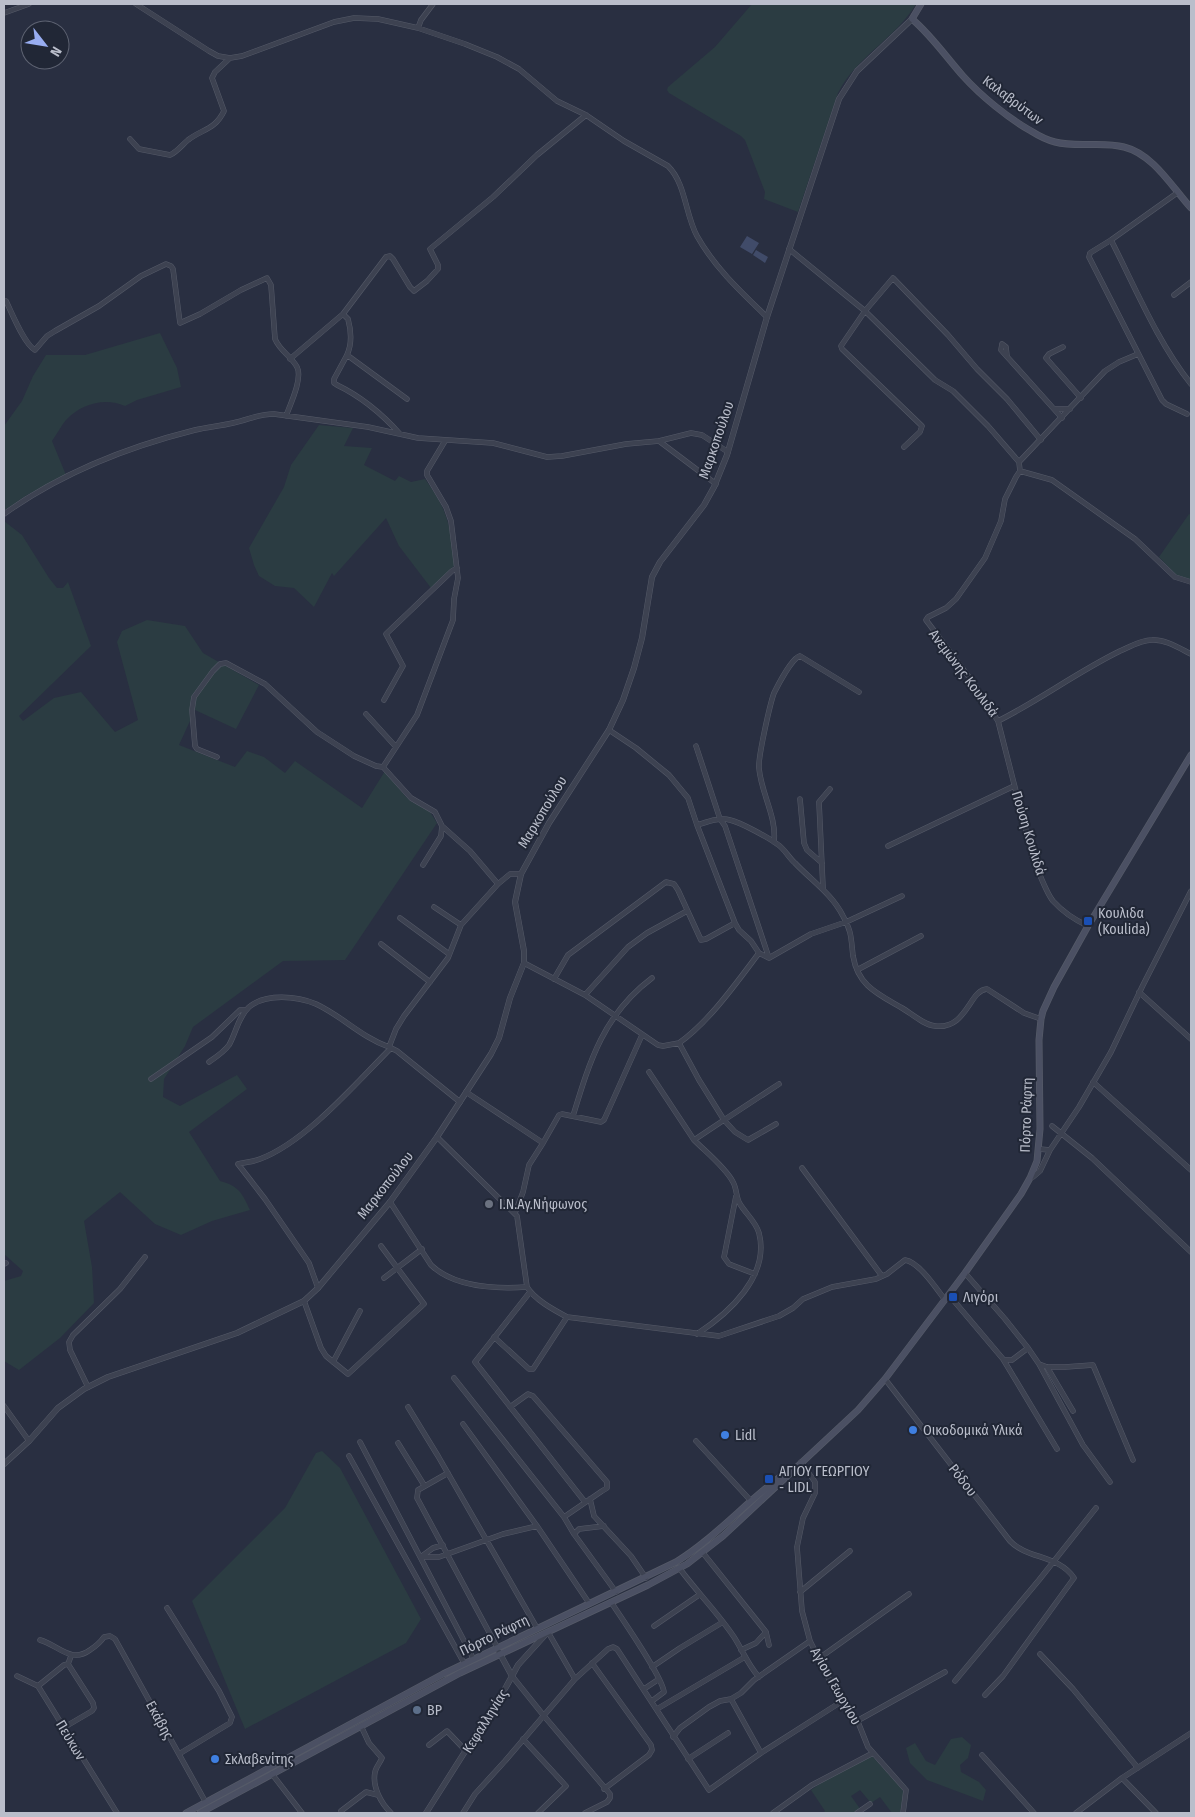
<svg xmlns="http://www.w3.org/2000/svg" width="1195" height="1817" viewBox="0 0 1195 1817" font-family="'Fira Sans Condensed',sans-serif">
	<rect width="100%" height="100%" fill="#292f41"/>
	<path fill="#2b3c42" d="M 752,4 L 916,4 C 896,38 856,57 838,93 L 798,212 L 764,199 L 765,192 L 745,140 L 741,136 L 669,93 L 667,90 L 668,87 L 715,47 Z
		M 160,333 L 177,368 L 181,387 L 137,400 L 125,406 C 105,397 81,404 66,420 C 61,426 57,434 52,441 L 66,475 L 27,495 L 4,511 L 4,426 L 22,401 L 33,376 L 46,355 L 85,355 Z
		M 319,425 L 353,428 L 344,446 L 372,448 L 364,465 L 395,481 L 399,476 L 411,482 L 425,479 C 449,512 450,526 455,565 L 431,588 L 399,546 L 386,518 L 334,576 L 332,573 L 314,607 L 294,588 L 275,586 L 259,576 L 254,565 L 249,548 L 284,487 L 291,465 Z
		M 1189,514 L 1191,515 L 1191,580 L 1176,575 L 1159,557 Z
		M 4,521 L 22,535 L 49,578 L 57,588 L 63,588 L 68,582 L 91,646 L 19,716 L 23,721 L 54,698 L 81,692 L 115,732 L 138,720 L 117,642 L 122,631 L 147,620 L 185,626 L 203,653 L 259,685 L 236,729 L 195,710 L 179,745 L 235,767 L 247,751 L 264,757 L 285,773 L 295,761 L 362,808 L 385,771 L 406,797 L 412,802 L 428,809 L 437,823 L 345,960 L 283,961 L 193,1027 L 185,1046 L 164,1079 L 163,1097 L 180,1106 L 237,1075 L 247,1089 L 189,1132 L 220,1181 C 239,1186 242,1193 250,1210 L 212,1221 L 181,1235 L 155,1224 L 120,1192 L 84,1221 L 92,1267 L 94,1303 L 60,1338 L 19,1370 L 4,1361 L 4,1281 L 21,1276 L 23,1271 L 4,1254 Z
		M 322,1451 L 340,1468 L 421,1619 L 406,1643 L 245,1729 L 192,1601 L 285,1508 L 316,1453 Z
		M 962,1737 L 971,1745 L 968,1758 L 960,1765 L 961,1772 L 979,1782 L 986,1790 L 983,1801 L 927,1780 L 910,1763 L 906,1748 L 915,1743 L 926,1761 L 935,1765 L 951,1739 Z
		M 872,1756 L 900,1786 L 904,1793 L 900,1813 L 892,1813 L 880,1797 L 871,1803 L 860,1790 L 851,1796 L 861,1810 L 856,1813 L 823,1813 L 825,1811 L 811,1790 L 824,1781 Z"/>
	<path fill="#404b69" d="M 747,236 L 759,243 L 752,254 L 740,247 Z
		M 756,250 L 768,257 L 765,263 L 753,255 Z"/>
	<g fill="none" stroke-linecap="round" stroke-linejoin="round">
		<g stroke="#555a68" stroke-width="5.5">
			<path id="minor" d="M 136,4 L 209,51 L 218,56 L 230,58 L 242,56 L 334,22 L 354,18 L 378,19 L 418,28 L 465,44 L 497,57 L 519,69 L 557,101 L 586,115 L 624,141 L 668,166 C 686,184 685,214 697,236 C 715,268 741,292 767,317
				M 4,13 L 29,4
				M 418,28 L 421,20 L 433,4
				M 130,139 L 139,149 L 170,155 C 177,152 182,145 188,140 C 202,129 215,130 224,111 L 212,78 L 215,72 L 230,58
				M 1177,193 L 1111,240 L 1090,253 L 1089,257 L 1162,400 L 1166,404 L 1187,414
				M 1111,240 C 1135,287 1158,343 1191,384
				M 789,249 L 865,311 L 935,380 L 953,391 L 988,426 L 1019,462 L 1020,471
				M 1174,295 L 1191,282
				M 6,301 C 12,313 24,344 35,350 L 47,336 L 55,331 L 99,306 L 141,276 L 166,264 L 171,266 L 173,269 L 180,323 L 200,314 L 241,290 L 267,278 L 271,285 L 275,339 C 280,351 291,356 297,367 C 303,378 290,405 286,416
				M 1002,344 L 1001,350 L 1062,418
				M 1002,344 L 1006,347 L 1007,356
				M 1063,347 L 1049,354 L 1046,358 L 1081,398
				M 347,355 C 352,344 351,330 348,319 L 343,314 L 386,257 L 390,256 L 393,259 L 410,287 L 414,291 L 427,281 L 438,269 L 438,265 L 430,249 L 493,197 L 537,155 L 586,115
				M 290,359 L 343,314
				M 1055,409 L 1070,409
				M 400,434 C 383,415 360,396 337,385 L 334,383 L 334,379 L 347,355 L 407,399
				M 904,447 L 920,432 L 922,426 L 842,349 L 841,346 L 865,311 L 893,278 L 948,335 L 977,369 L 1007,399 L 1041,440
				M 1019,462 L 1105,371 L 1119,362 L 1138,354
				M 716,484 L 659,441 L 691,433 L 702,435 L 728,452
				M 4,514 C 61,473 127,447 195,430 C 208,427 220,426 233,423 C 248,420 258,414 274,414 L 368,427 L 418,438 L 493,443 L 547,457 L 562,456 L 626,444 L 659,441
				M 1191,582 L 1175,577 L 1135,539 L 1052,480 L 1020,471 L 1016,477 L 1005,499 L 1001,521 L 985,558 L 956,599 L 946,608 L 928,617 L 926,620 L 975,685 L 998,721 C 1040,700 1077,672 1120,651 C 1130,647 1140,640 1152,640 C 1165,639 1179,648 1191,654
				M 384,700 L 403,666 L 386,634 L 452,571 L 457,568
				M 366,714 L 396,747
				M 998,721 L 1033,858 C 1038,869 1045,891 1053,901 C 1062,911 1075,920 1088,926
				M 609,730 L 636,748 L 669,775 L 688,798 L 697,825 L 735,923 L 739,930 L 751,941 L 759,953 L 769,958 L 811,934 L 846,922 L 902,896
				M 696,746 L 720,819 L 725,826 L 769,958
				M 217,757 L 197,749 L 195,746 L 192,710 L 194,697 L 213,671 L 220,664 L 226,663 L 265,684 L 317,732 L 354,756 L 376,766 L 383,767 L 417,715 L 453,620 L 454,599 L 458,578 L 451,521 L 446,507 L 427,475 L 427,471 L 445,441
				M 383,767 L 411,798 L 435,812 L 442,826 L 470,851 L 498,884 L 510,874 L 521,874
				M 800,799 L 804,843 L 807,850 L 822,863
				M 697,825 C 707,822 719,817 730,820 C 740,822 769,838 777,844 C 785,849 788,857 795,863 C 812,881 832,894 843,916 C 852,932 851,939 853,956 C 858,986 878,994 902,1008 C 912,1014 924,1025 935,1026 C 967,1030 969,990 987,989 L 1024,1013 L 1041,1019
				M 774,842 C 777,817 761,793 759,768 C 758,757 770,704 774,693 C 778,685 792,658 800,656 L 859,692
				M 888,846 L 1014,786
				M 423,865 L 441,836 L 442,826
				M 823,888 L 819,802 L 830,789
				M 434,907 L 461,925
				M 400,918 L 449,954
				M 381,944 L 430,982
				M 524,963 L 585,995 L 658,1045 L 663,1046 L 679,1043 L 699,1080 L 724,1120 L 694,1140 L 649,1072
				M 857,970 L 921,936
				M 554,979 L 568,955 L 666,882 L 674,884 L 678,890 L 701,940 L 706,939 L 735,923
				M 1139,992 L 1191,1039
				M 585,995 L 628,947 L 647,933 L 687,911
				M 679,1043 C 709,1022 737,982 759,953
				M 391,1048 L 389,1047 L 396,1029 L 404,1016 L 448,958 L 461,925 L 498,884
				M 209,1062 C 216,1057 224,1052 229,1045 C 236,1033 238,1017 249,1007 C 266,993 297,996 316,1004 C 342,1016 361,1037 389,1047
				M 151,1079 L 212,1037 L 240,1010 L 246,1010
				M 1093,1082 L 1191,1170
				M 466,1092 L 543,1143 L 529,1165 L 523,1192 L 515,1213
				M 573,1116 C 590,1060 604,1014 652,978
				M 776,1124 L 748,1140 L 735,1132 L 724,1120 L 779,1084
				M 1052,1126 L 1092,1158 L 1191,1252
				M 437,1137 L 517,1216 L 527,1287 C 535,1300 554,1310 567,1317 L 719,1336 L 779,1316 L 793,1308 L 803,1299 L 832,1287 L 876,1279 L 887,1274 L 905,1260 C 919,1262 936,1288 945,1300
				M 694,1140 C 706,1152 726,1168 733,1182 C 737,1189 736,1198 740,1204 C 746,1214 756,1222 759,1233 C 770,1276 729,1313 697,1334
				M 543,1143 L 559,1115 L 562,1114 L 601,1122 L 604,1120 L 642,1035
				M 1039,1149 L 1050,1150
				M 802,1168 L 882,1276
				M 1030,1178 L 1033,1177 L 1040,1171 L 1050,1150 L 1079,1107 L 1111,1052 L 1143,985 L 1191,891
				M 736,1196 L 724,1257 L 729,1264 L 755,1274
				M 390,1202 L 431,1265 C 455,1288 496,1289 527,1287
				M 4,1264 L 6,1263
				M 965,1273 L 1005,1319 L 1028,1348 L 1012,1360 L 1004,1360
				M 384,1278 L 422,1249
				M 318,1288 L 309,1263 L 265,1199 L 238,1164 C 245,1162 253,1162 260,1159 C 306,1142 356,1083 391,1048 L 397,1051 L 460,1102
				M 530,1292 L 475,1362 L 585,1502
				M 949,1295 L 1003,1359 L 1057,1449
				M 304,1301 L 321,1348 L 326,1356 L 348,1374 L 424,1304 L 381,1246
				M 494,1337 L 529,1369 L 533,1369 L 567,1317
				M 1028,1348 L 1039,1364 L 1047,1367 L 1065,1367 L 1093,1365 L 1133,1460
				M 333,1362 L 360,1311
				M 1039,1364 L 1083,1445 L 1110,1482
				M 1047,1367 L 1073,1411
				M 454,1378 L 564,1517 L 574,1534 L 616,1592
				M 885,1379 L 1010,1541 C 1027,1559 1059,1555 1074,1578 L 1003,1676 L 985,1695
				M 88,1387 L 70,1350 L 69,1342 L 73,1335 L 120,1289 L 145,1257
				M 4,1406 L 29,1441
				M 408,1407 L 438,1456 L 537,1628
				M 510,1407 L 528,1394 L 533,1396 L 607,1482 L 607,1488 L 602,1491 L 564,1517
				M 463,1424 L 537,1526 L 589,1603
				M 696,1441 L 751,1501
				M 360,1442 L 473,1658
				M 398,1443 L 424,1485
				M 349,1456 L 464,1663
				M 801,1462 L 815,1482 L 815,1493 L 803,1518 L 797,1547 L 802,1611 L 810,1641 L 831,1683 L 858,1722 L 868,1747 L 906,1790 L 903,1813
				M 448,1473 L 418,1490 L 417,1498 L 497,1647
				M 590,1499 L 594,1516 L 631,1556 L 646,1578
				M 574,1534 L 579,1529 L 604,1526
				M 703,1553 L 766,1632 L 769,1645
				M 422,1556 L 433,1548 L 443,1545
				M 421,1557 L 439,1557 L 503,1534 L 537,1526
				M 680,1569 C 697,1592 718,1613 734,1637 C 743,1651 748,1665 759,1677
				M 800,1592 L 850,1551
				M 611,1602 C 622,1619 662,1676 664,1692 L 652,1701
				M 167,1608 L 219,1691 L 232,1717 L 230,1723 L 179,1754
				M 654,1626 L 699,1595
				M 40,1640 C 58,1645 71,1664 90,1650 C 96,1646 100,1643 104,1637 L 110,1636 L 115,1639 L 205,1801
				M 741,1650 L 756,1643 L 766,1632
				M 1040,1654 L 1073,1689 L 1138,1768
				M 818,1659 L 909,1594
				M 592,1663 L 651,1745 L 652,1750 L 649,1755 L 604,1789
				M 652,1667 L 680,1648 L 723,1622
				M 17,1676 L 38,1686 L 117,1813
				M 512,1676 L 544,1716 L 610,1794 L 610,1798 L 607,1802 L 585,1813
				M 575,1679 L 608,1649 L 613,1647 L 617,1649 L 709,1790 L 761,1753 L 844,1700
				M 955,1681 L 1039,1580 L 1096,1508
				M 38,1686 L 64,1665 L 68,1664 L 71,1656
				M 644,1689 L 659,1679
				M 731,1699 L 761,1753
				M 657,1709 L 745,1657
				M 857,1721 L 945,1672
				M 361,1726 L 369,1743 L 382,1758 C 380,1763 376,1767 375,1772 C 372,1787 381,1803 391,1813
				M 63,1728 L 92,1711 L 94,1708 L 93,1703 L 68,1664
				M 673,1737 L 680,1728 L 709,1707 L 720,1701 L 731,1699 L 741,1693 L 754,1680 L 810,1641
				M 523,1739 L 566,1786 L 538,1813
				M 429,1745 L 447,1731 L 466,1751
				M 982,1755 L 1034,1813
				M 688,1759 L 728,1733
				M 272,1774 L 302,1813
				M 1122,1778 L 1156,1813
				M 341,1811 L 366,1792 L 378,1795
				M 463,1813 L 475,1794 L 505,1761 L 575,1679 L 548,1632
				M 773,1813 L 812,1785 L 873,1753
				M 857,1813 L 870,1804
				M 1076,1813 L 1122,1778 L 1191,1733"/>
		</g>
		<g stroke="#555a68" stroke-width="6">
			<path id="tertiary" d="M 4,1464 L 29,1441 L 58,1408 L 84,1389 L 108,1377 L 237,1333 L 304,1301 L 318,1288 L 390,1202 L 437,1137 L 491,1054 L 499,1038 L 510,998 L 524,963 L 524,951 L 515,902 L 521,874 L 549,823 L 609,730 L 623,700 L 634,668 L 642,638 L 652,577 L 660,562 L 704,505 L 714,487 L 727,455 L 767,317 L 839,99 L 857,71 L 912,19
				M 499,1652 L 512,1676
				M 426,1813 L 506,1687 L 518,1665 L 546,1634"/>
		</g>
		<g stroke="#555a68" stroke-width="7">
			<path id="secondary" d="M 921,4 L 912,19 C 932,36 946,57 963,76 C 981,96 1008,118 1031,131 C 1039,136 1047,140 1055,142 C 1078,148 1102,141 1124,147 C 1153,154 1172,187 1191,208
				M 186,1813 L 443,1674 L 676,1562 C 718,1536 750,1497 791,1469
				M 200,1813 L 460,1673 L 648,1585 L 687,1564 L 723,1536 L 858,1410 L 885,1379 L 965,1273 L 1021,1194 L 1030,1178 L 1037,1161 L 1040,1129 L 1039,1040 L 1041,1019 L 1043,1011 L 1054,987 L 1088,926 L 1191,755"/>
		</g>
		<use href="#minor" stroke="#3d4251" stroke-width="4.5"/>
		<use href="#tertiary" stroke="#3d4251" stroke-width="5"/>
		<use href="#secondary" stroke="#4b5063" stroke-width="5.5"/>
	</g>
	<g fill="#1a4fb4" stroke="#212736" stroke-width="2">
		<rect x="1083" y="916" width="10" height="10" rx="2.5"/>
		<rect x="948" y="1292" width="10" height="10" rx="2.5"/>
		<rect x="764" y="1474" width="10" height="10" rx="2.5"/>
	</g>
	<circle fill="#6b7280" stroke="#212736" stroke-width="2" cx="489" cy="1204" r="5"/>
	<g fill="#3f7fe0" stroke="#212736" stroke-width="2">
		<circle cx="913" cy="1430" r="5"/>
		<circle cx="725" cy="1435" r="5"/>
		<circle cx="215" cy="1759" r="5"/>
	</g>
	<circle fill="#5c6f8a" stroke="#212736" stroke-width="2" cx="417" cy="1710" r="5"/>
	<g text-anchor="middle" stroke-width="4" stroke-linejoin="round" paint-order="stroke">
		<g font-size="14" fill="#babecb" stroke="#212736">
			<text transform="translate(1013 100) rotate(37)" y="5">Καλαβρύτων</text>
			<text transform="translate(716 440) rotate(-71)" y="5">Μαρκοπούλου</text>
			<text transform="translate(964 673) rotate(53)" y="5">Ανεμώνης Κουλιδά</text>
			<text transform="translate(542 812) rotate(-59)" y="5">Μαρκοπούλου</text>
			<text transform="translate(1029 833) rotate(73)" y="5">Πούση Κουλιδά</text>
			<text transform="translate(1026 1115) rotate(-88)" y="5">Πόρτο Ράφτη</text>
			<text transform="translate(385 1185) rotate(-52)" y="5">Μαρκοπούλου</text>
			<text transform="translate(963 1480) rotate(52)" y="5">Ρόδου</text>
			<text transform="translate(494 1635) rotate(-26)" y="5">Πόρτο Ράφτη</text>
			<text transform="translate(836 1686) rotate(60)" y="5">Αγίου Γεωργίου</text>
			<text transform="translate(160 1720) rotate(61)" y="5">Εκάβης</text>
			<text transform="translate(485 1721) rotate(-58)" y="5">Κεφαλληνίας</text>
			<text transform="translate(71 1740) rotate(59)" y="5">Πεύκων</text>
		</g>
		<g font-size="14" fill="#babecb" stroke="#212736" text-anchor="start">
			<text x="1098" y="918">Κουλιδα<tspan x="1098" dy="16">(Koulida)</tspan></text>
			<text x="499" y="1209">Ι.Ν.Αγ.Νήφωνος</text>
			<text x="963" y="1302">Λιγόρι</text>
			<text x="923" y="1435">Οικοδομικά Υλικά</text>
			<text x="735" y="1440">Lidl</text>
			<text x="779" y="1476">ΑΓΙΟΥ ΓΕΩΡΓΙΟΥ<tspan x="779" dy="16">- LIDL</tspan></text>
			<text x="427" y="1715">BP</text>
			<text x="225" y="1764">Σκλαβενίτης</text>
		</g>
	</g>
	<rect width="1195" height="1817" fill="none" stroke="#babecb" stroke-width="10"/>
	<g transform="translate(45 45) rotate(121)"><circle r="24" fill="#212736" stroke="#5e6372"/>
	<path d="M0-4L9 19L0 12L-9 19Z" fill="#98adf1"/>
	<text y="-8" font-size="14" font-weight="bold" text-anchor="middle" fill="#babecb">N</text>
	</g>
</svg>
